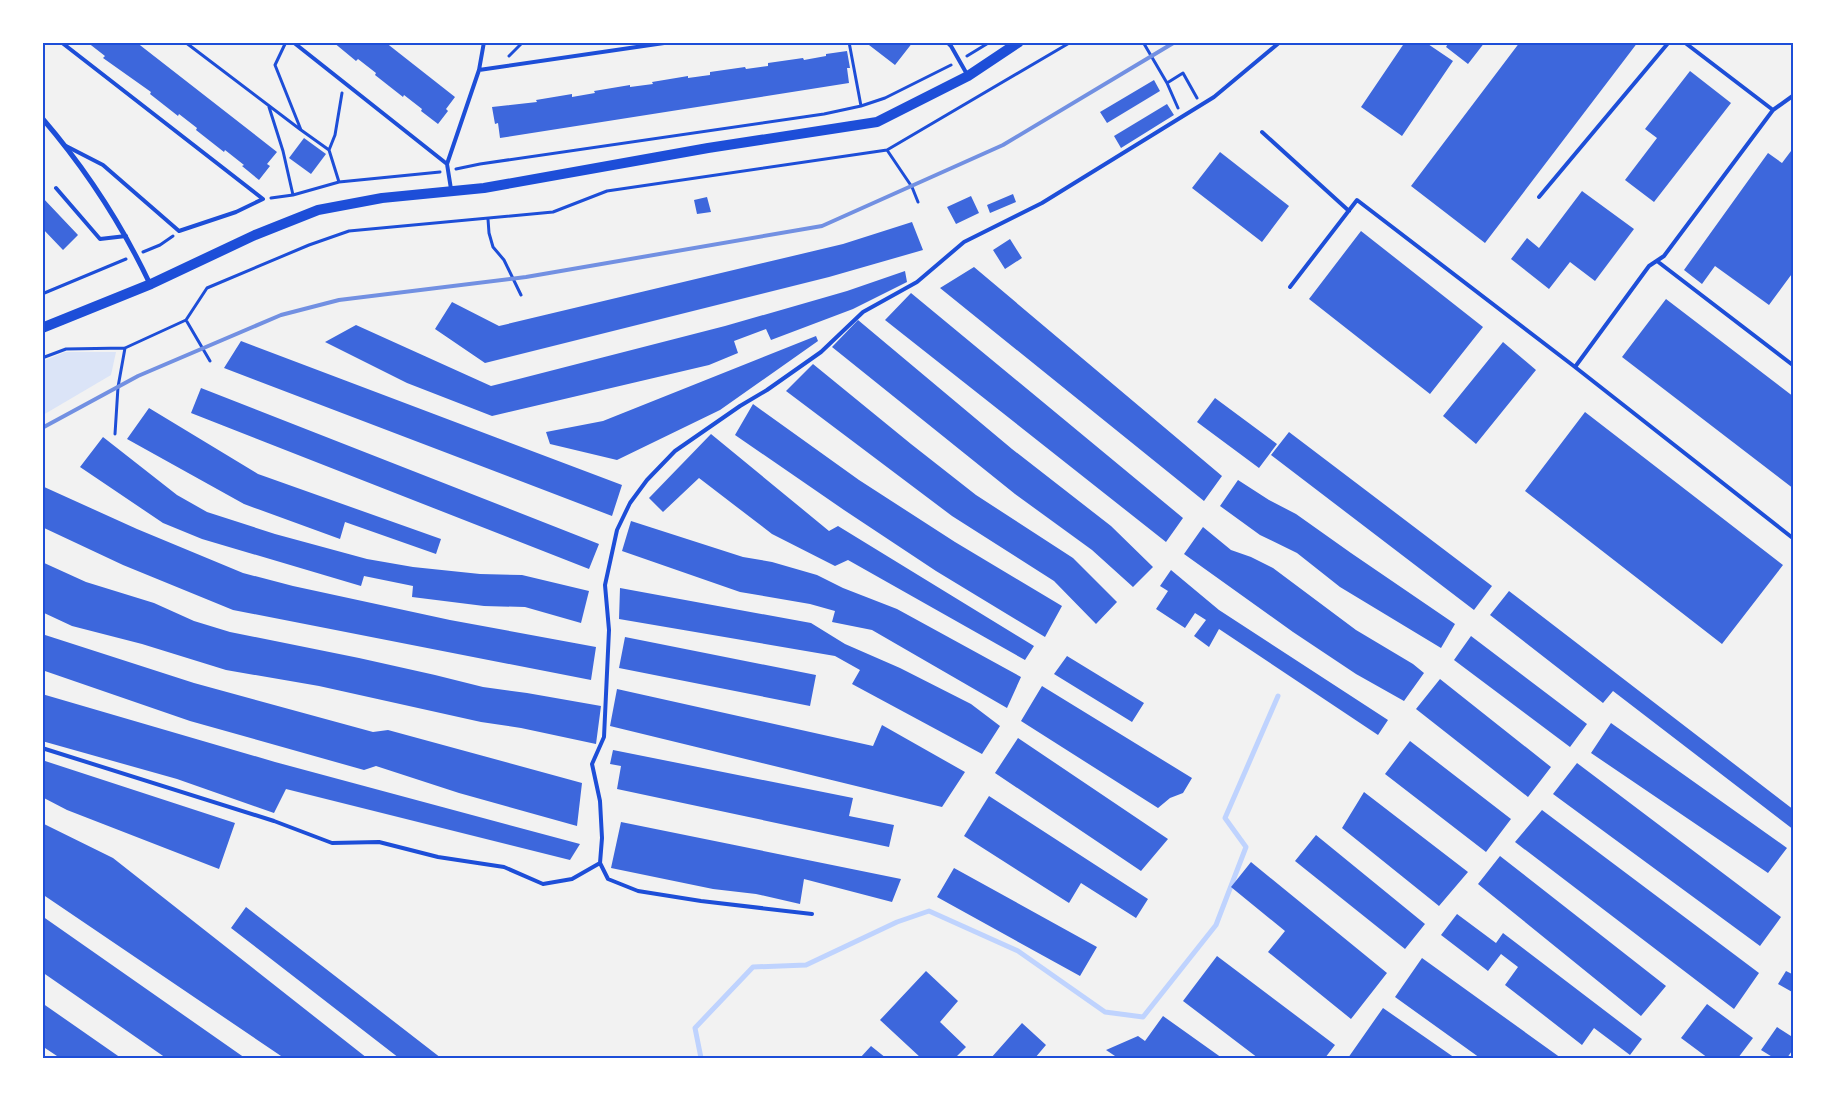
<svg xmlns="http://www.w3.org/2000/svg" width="1836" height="1101" viewBox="0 0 1836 1101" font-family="'Open Sans',sans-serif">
	<rect width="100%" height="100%" fill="#f2f2f2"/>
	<path fill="#dbe4f7" d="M 65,352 L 116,352 L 111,375 L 43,415 L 43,361 Z"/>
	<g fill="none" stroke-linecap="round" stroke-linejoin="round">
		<path stroke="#bfd3fe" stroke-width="5" d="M 701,1058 L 695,1028 L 753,967 L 806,965 L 897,922 L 929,911 L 1018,951 L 1105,1012 L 1143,1017 L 1216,925 L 1246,847 L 1225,818 L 1278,696"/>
	</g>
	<path fill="#3d67dc" d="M 87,42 L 136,42 L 277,152 L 267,164 L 270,166 L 259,180 L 242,166 L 244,165 L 225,150 L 224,152 L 196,130 L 197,128 L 179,114 L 178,116 L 150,94 L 151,92 L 103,58 L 105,56 Z
		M 333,42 L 385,42 L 455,97 L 446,109 L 448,111 L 438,124 L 421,111 L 422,109 L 404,95 L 403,97 L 375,75 L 376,73 L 358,59 L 356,61 Z
		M 872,42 L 913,42 L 895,65 L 869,45 Z
		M 1405,42 L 1425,42 L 1453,61 L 1402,136 L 1361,107 Z
		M 1449,42 L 1485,42 L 1468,64 L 1446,47 Z
		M 1520,42 L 1638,42 L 1485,243 L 1411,186 Z
		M 847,51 L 850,68 L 847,68 L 849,83 L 500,138 L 498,123 L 495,124 L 492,107 L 537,102 L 536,100 L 572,94 L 572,97 L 595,93 L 594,91 L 630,85 L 630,87 L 653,84 L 652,82 L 688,76 L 688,78 L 710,75 L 710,72 L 745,67 L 746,69 L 768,66 L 768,63 L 803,58 L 804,60 L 826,56 L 826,54 Z
		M 1690,71 L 1731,103 L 1654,202 L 1625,180 L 1657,138 L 1645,129 Z
		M 1154,80 L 1160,91 L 1107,123 L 1100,112 Z
		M 1167,104 L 1174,115 L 1121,148 L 1114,136 Z
		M 304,138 L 326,154 L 311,174 L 289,158 Z
		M 1794,147 L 1794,271 L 1769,305 L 1715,266 L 1702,284 L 1684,270 L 1768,153 L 1782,163 Z
		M 1220,152 L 1289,206 L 1262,242 L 1192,188 Z
		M 1582,191 L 1634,229 L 1595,281 L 1570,262 L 1549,289 L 1511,259 L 1527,238 L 1539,248 Z
		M 1013,194 L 1016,202 L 990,213 L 987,205 Z
		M 971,196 L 979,213 L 956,224 L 947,207 Z
		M 42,197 L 78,235 L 63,250 L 42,228 Z
		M 707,197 L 711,212 L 697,214 L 694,200 Z
		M 912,222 L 923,250 L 829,277 L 485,363 L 435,329 L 452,302 L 499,326 L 843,244 Z
		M 1361,231 L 1483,327 L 1430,394 L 1309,299 Z
		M 1010,239 L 1022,258 L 1005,269 L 993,250 Z
		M 974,267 L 1222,476 L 1204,501 L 940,288 Z
		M 905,271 L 907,282 L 853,309 L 771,340 L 766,329 L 734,341 L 738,353 L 709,365 L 492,416 L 407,383 L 325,342 L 356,325 L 491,386 L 725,326 L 847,291 Z
		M 911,293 L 1183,518 L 1166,542 L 885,320 Z
		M 1666,299 L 1794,397 L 1794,489 L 1622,357 Z
		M 858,320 L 1012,449 L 1111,526 L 1153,567 L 1133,587 L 1092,550 L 1015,494 L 832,347 Z
		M 816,336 L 818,341 L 720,410 L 617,460 L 550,444 L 546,432 L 603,421 Z
		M 241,341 L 622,485 L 612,516 L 224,368 Z
		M 1503,342 L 1536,370 L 1476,444 L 1443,416 Z
		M 813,364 L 911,444 L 976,495 L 1073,558 L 1117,602 L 1096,624 L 1054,581 L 952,516 L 786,391 Z
		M 201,388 L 599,544 L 589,569 L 191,413 Z
		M 1215,398 L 1277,444 L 1259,468 L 1197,422 Z
		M 753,404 L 859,480 L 955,542 L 1062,606 L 1045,637 L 936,571 L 844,510 L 735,435 Z
		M 149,408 L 258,474 L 441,539 L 436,554 L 345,522 L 340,539 L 244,504 L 127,439 Z
		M 1585,412 L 1783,565 L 1722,644 L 1525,491 Z
		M 1289,432 L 1492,586 L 1474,610 L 1271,455 Z
		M 711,434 L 829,531 L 838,526 L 1034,646 L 1025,660 L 848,560 L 835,566 L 772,534 L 699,478 L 663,512 L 649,498 Z
		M 103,437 L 177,495 L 207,512 L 275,534 L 367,559 L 413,567 L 480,574 L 522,575 L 589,591 L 581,623 L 525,607 L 484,606 L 412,597 L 413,586 L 364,576 L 361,586 L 202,539 L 163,523 L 80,467 Z
		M 1238,480 L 1269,500 L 1296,514 L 1351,553 L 1455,624 L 1441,648 L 1340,587 L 1297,553 L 1260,535 L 1220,506 Z
		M 42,486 L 137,529 L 243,573 L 293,586 L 450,620 L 596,647 L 591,680 L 233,610 L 123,565 L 42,527 Z
		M 631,521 L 743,557 L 772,562 L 817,575 L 843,588 L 897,609 L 1021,677 L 1007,708 L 872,630 L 832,622 L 835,611 L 810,604 L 740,592 L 622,551 Z
		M 1203,527 L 1231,550 L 1251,557 L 1273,568 L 1356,630 L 1413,664 L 1424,673 L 1404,701 L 1356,674 L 1293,632 L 1184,554 Z
		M 42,562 L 86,582 L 154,603 L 194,621 L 230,632 L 359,658 L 435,675 L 483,687 L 527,693 L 601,706 L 596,744 L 521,728 L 481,722 L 319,686 L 226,670 L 142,644 L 72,626 L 42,612 Z
		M 1171,570 L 1219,610 L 1388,720 L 1378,735 L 1219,629 L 1209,647 L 1194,636 L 1206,620 L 1195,613 L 1185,628 L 1156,609 L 1168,591 L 1160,586 Z
		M 620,588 L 811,623 L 845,644 L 900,668 L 971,704 L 1000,726 L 982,754 L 852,684 L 860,670 L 835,656 L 619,619 Z
		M 1509,591 L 1794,810 L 1794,830 L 1613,691 L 1603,703 L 1490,615 Z
		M 42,634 L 194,683 L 373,732 L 388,730 L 582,783 L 577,826 L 459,793 L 376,766 L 364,770 L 190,721 L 42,670 Z
		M 1471,636 L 1587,724 L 1570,747 L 1454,660 Z
		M 625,637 L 816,675 L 810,706 L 619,668 Z
		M 1067,656 L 1144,703 L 1132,722 L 1054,674 Z
		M 1440,679 L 1551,767 L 1528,797 L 1416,709 Z
		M 1042,686 L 1192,778 L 1183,793 L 1170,798 L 1158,808 L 1021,721 Z
		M 617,689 L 873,746 L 882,725 L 965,772 L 942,807 L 610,726 Z
		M 42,694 L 275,762 L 580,844 L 570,860 L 286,789 L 274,813 L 177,779 L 42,741 Z
		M 1611,723 L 1787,848 L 1768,873 L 1591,753 Z
		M 1018,738 L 1168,839 L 1141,871 L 995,773 Z
		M 1410,741 L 1511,819 L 1486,852 L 1385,774 Z
		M 613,750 L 853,798 L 849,816 L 894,825 L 889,847 L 617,789 L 621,766 L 610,764 Z
		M 42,760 L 235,823 L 219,869 L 67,810 L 42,797 Z
		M 1577,763 L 1781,917 L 1760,946 L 1553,794 Z
		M 1364,792 L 1468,872 L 1439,906 L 1342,828 Z
		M 989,796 L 1148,899 L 1136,918 L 1081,883 L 1069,903 L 964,836 Z
		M 1542,810 L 1759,973 L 1734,1009 L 1515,842 Z
		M 621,822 L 901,879 L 892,902 L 804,879 L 800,904 L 756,894 L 713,889 L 611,868 Z
		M 42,823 L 113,858 L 367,1058 L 284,1058 L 42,894 Z
		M 1316,835 L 1425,924 L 1405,949 L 1295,861 Z
		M 1500,856 L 1666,986 L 1641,1016 L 1478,884 Z
		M 1251,862 L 1387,973 L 1351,1019 L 1268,952 L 1285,931 L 1231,887 Z
		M 954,868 L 1097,947 L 1080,976 L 937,897 Z
		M 246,907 L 441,1058 L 399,1058 L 231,928 Z
		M 1457,914 L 1496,943 L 1503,933 L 1642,1039 L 1630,1055 L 1594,1028 L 1582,1045 L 1505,985 L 1518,967 L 1501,954 L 1488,971 L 1441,935 Z
		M 42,916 L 245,1058 L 166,1058 L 42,972 Z
		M 1217,956 L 1335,1045 L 1325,1058 L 1258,1058 L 1183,1001 Z
		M 1422,958 L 1561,1058 L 1480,1058 L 1395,997 Z
		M 926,971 L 958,1001 L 940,1022 L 966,1047 L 955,1058 L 921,1058 L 880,1020 Z
		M 1786,971 L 1794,975 L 1794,993 L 1778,984 Z
		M 42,1003 L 121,1058 L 60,1058 L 42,1046 Z
		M 1707,1004 L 1753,1038 L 1738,1058 L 1708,1058 L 1681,1038 Z
		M 1383,1008 L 1455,1058 L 1348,1058 Z
		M 1163,1016 L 1222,1058 L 1118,1058 L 1106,1050 L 1138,1036 L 1145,1041 Z
		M 1022,1023 L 1046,1045 L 1035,1058 L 991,1058 Z
		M 1777,1027 L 1794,1038 L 1794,1048 L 1787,1058 L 1774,1058 L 1761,1050 Z
		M 871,1046 L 886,1058 L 860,1058 Z"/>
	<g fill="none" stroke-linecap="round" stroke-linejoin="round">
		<path stroke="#1d4ed8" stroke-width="3" d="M 185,42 L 301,130
			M 849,42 L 861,106
			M 1143,42 L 1167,83 L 1178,108
			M 285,44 L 275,65 L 301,130 L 329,150
			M 509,56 L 523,42
			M 967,56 L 990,42
			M 1167,83 L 1183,73 L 1197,98
			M 269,107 L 283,151 L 293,195
			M 887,150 L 912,187 L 918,202
			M 456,169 L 480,164 L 824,114 L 861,106 L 885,98 L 951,65
			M 339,182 L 329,150 L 335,135 L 342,93
			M 271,198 L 293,195 L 339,182 L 440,172
			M 488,219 L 489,233 L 493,247 L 504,260 L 521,295
			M 143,252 L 160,245 L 173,236
			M 42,294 L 126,259
			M 186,320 L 210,361
			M 42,358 L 66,349 L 125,348 L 186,320 L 207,288 L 309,245 L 349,231 L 553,212 L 607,191 L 887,150 L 1071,42
			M 115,434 L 118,387 L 125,348"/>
		<path stroke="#1d4ed8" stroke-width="4" d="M 61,42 L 263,199 L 236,212 L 179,231 L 103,165 L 66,146
			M 293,42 L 447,164
			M 947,42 L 951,46 L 968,76
			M 1684,42 L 1773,110
			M 479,70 L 671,42
			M 1262,132 L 1349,211
			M 56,188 L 100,239 L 126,236
			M 451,189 L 447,164 L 479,70 L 484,42
			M 1539,197 L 1669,42
			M 1657,261 L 1794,366
			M 1290,287 L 1357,200 L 1575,367 L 1649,266 L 1664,256 L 1773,110 L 1794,95
			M 1575,367 L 1794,539
			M 42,748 L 274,821 L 332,843 L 379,842 L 438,857 L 504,867 L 543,884 L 572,879 L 600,863 L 602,838 L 600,801 L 592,764 L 604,737 L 609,630 L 605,585 L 617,530 L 630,503 L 647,480 L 675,451 L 740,406 L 767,390 L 821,352 L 863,312 L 917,282 L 964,242 L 1042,203 L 1214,97 L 1280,42
			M 600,863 L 608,879 L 638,891 L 701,901 L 812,914"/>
		<path stroke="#1d4ed8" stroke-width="5" d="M 42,118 C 85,168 122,225 150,284"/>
		<path stroke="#1d4ed8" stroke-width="10" d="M 42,328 L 151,284 L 255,235 L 318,210 L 382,198 L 484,188 L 708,148 L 877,122 L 968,76 L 1019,42"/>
		<path stroke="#7290e2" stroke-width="4" d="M 42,428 L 138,376 L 281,315 L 339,300 L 526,277 L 822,226 L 1003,145 L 1175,42"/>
	</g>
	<rect width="1836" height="1101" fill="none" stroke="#ffffff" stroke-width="88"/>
	<rect x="44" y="44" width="1748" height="1013" fill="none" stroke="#1d4ed8" stroke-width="2"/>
</svg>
